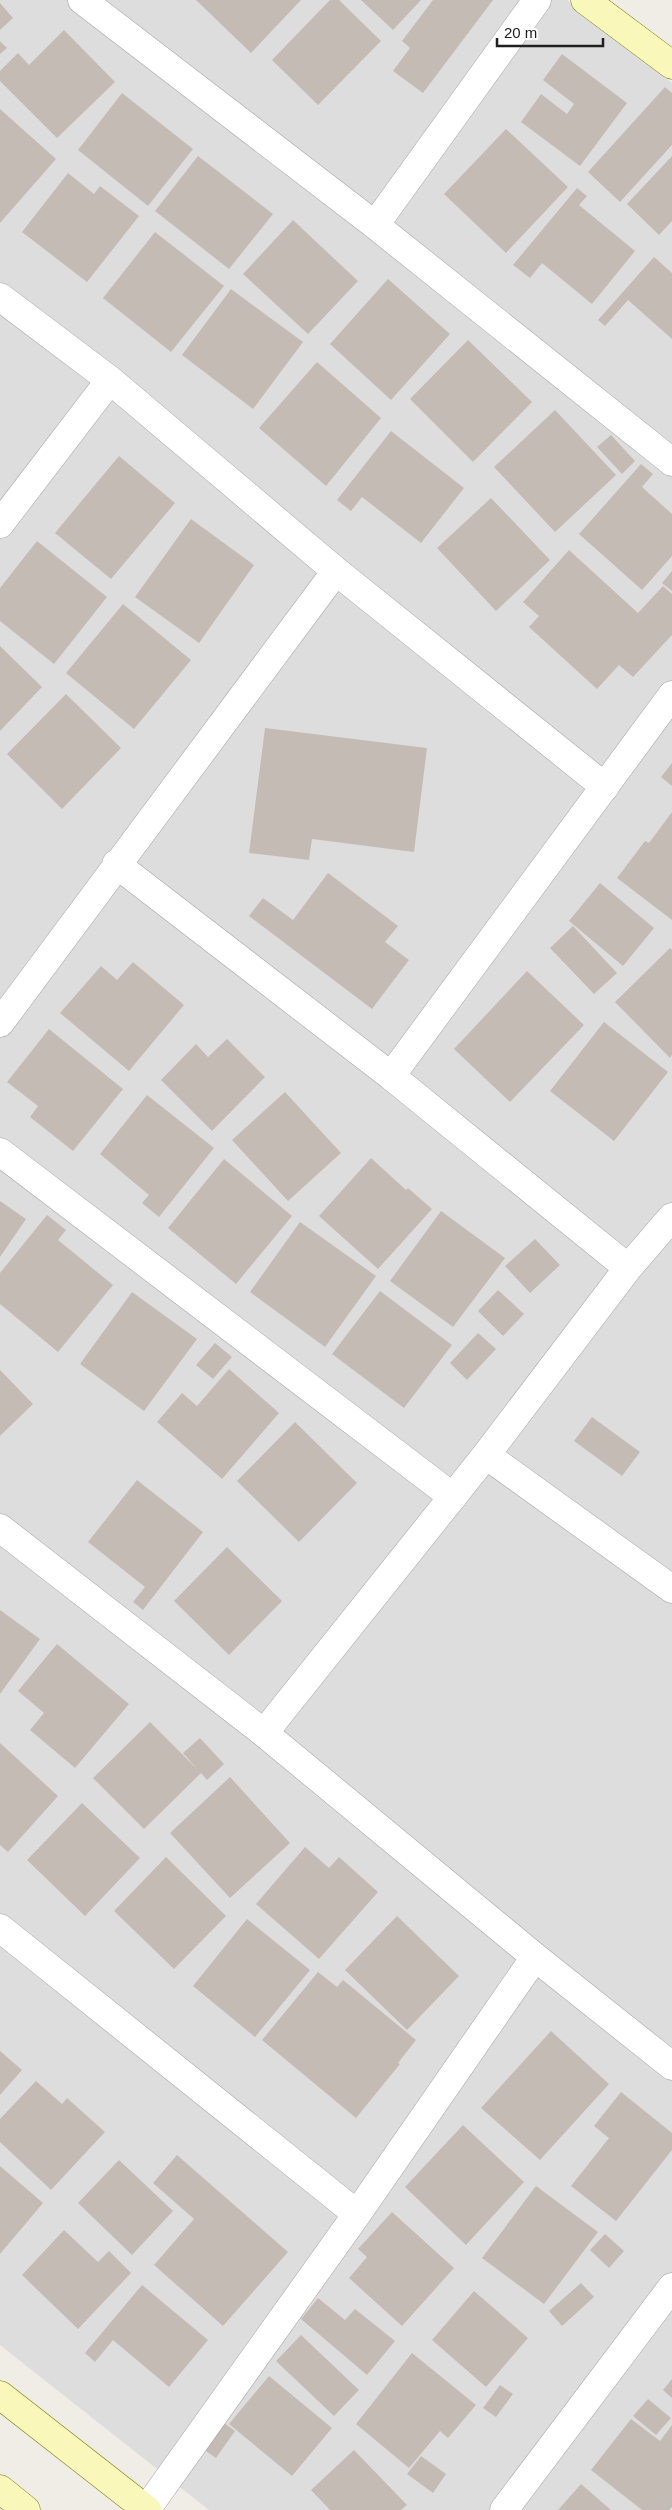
<svg xmlns="http://www.w3.org/2000/svg" width="672" height="2510" viewBox="0 0 672 2510" font-family="Helvetica,sans-serif">
	<rect width="100%" height="100%" fill="#f0ece6"/>
	<path fill="#dedddd" d="M 0,0 L 567,0 L 672,83 L 672,2510 L 209,2510 L 0,2345 Z"/>
	<path fill="#c5bbb5" d="M 196,0 L 301,0 L 251,53 Z
		M 330,0 L 339,0 L 381,41 L 318,105 L 272,60 Z
		M 361,0 L 421,0 L 393,30 Z
		M 433,0 L 493,0 L 423,93 L 393,71 L 410,48 L 402,41 Z
		M 0,3 L 13,18 L 0,30 Z
		M 64,30 L 115,82 L 57,138 L 0,81 L 0,71 L 18,53 L 29,65 Z
		M 0,41 L 7,48 L 0,54 Z
		M 562,54 L 627,103 L 580,166 L 521,122 L 541,94 L 567,114 L 574,104 L 543,80 Z
		M 665,87 L 672,93 L 672,145 L 620,202 L 588,172 Z
		M 122,93 L 193,149 L 148,206 L 78,150 Z
		M 0,109 L 56,159 L 0,223 Z
		M 506,129 L 568,187 L 506,253 L 444,194 Z
		M 198,156 L 273,214 L 229,269 L 155,211 Z
		M 672,156 L 672,221 L 659,235 L 627,204 Z
		M 68,173 L 94,194 L 100,186 L 139,216 L 87,282 L 22,232 Z
		M 577,188 L 587,196 L 579,205 L 635,251 L 592,304 L 542,263 L 530,278 L 513,265 Z
		M 293,220 L 358,281 L 308,334 L 243,274 Z
		M 155,232 L 224,286 L 171,352 L 103,298 Z
		M 654,257 L 672,273 L 672,339 L 628,300 L 605,326 L 598,320 Z
		M 388,279 L 450,334 L 391,400 L 330,344 Z
		M 231,289 L 303,342 L 253,409 L 182,355 Z
		M 468,340 L 532,402 L 473,462 L 410,399 Z
		M 317,362 L 381,418 L 326,486 L 259,428 Z
		M 555,410 L 616,475 L 555,532 L 494,467 Z
		M 391,431 L 464,488 L 421,543 L 362,497 L 351,511 L 337,500 Z
		M 611,435 L 635,461 L 622,474 L 597,447 Z
		M 119,456 L 175,503 L 111,579 L 55,533 Z
		M 641,464 L 653,474 L 642,487 L 672,514 L 672,556 L 642,590 L 579,534 Z
		M 491,498 L 550,560 L 496,611 L 437,548 Z
		M 191,519 L 254,565 L 199,643 L 135,597 Z
		M 37,541 L 107,597 L 54,664 L 0,621 L 0,588 Z
		M 569,550 L 638,613 L 663,586 L 672,594 L 672,635 L 633,677 L 619,665 L 597,689 L 529,627 L 539,616 L 523,602 Z
		M 672,571 L 672,591 L 662,583 Z
		M 123,604 L 191,660 L 134,729 L 66,673 Z
		M 0,646 L 42,687 L 0,731 Z
		M 66,694 L 121,748 L 62,809 L 7,754 Z
		M 265,728 L 427,748 L 414,852 L 312,839 L 309,860 L 249,853 Z
		M 672,763 L 672,786 L 661,777 Z
		M 672,812 L 672,920 L 617,878 L 645,841 L 649,843 Z
		M 328,873 L 398,926 L 385,942 L 409,960 L 372,1009 L 249,916 L 263,898 L 293,920 Z
		M 600,883 L 654,928 L 623,966 L 569,921 Z
		M 573,926 L 617,973 L 594,994 L 550,948 Z
		M 670,948 L 672,950 L 672,1055 L 670,1058 L 615,1002 Z
		M 133,962 L 184,1005 L 129,1071 L 60,1013 L 101,966 L 117,980 Z
		M 527,971 L 584,1025 L 510,1102 L 454,1049 Z
		M 604,1022 L 668,1072 L 614,1141 L 550,1091 Z
		M 49,1029 L 123,1089 L 73,1151 L 30,1117 L 38,1106 L 7,1082 Z
		M 227,1039 L 265,1077 L 212,1131 L 161,1080 L 196,1044 L 208,1057 Z
		M 285,1092 L 341,1153 L 288,1201 L 232,1140 Z
		M 147,1095 L 214,1148 L 159,1217 L 142,1203 L 149,1195 L 100,1154 Z
		M 371,1158 L 406,1190 L 408,1188 L 432,1209 L 378,1269 L 319,1216 Z
		M 224,1159 L 292,1216 L 236,1284 L 168,1228 Z
		M 0,1201 L 26,1219 L 0,1257 Z
		M 441,1211 L 505,1258 L 453,1327 L 390,1281 Z
		M 47,1215 L 66,1230 L 58,1240 L 113,1285 L 58,1352 L 0,1304 L 0,1273 Z
		M 300,1222 L 376,1276 L 325,1347 L 250,1292 Z
		M 535,1239 L 560,1265 L 530,1293 L 505,1266 Z
		M 498,1290 L 524,1314 L 503,1336 L 478,1311 Z
		M 380,1291 L 452,1345 L 404,1408 L 332,1354 Z
		M 132,1292 L 197,1339 L 144,1411 L 80,1364 Z
		M 478,1333 L 496,1349 L 467,1380 L 450,1363 Z
		M 215,1343 L 232,1357 L 213,1379 L 196,1365 Z
		M 229,1369 L 279,1413 L 222,1479 L 157,1422 L 182,1393 L 197,1406 Z
		M 0,1370 L 33,1404 L 0,1436 Z
		M 592,1417 L 640,1452 L 622,1476 L 574,1441 Z
		M 295,1422 L 357,1483 L 299,1542 L 237,1481 Z
		M 137,1480 L 203,1532 L 143,1610 L 133,1602 L 145,1587 L 88,1542 Z
		M 227,1547 L 282,1601 L 229,1655 L 174,1601 Z
		M 0,1610 L 40,1639 L 0,1694 Z
		M 57,1644 L 129,1704 L 75,1768 L 30,1730 L 44,1713 L 18,1691 Z
		M 150,1722 L 198,1770 L 183,1753 L 200,1738 L 224,1764 L 207,1780 L 201,1773 L 144,1829 L 93,1778 Z
		M 0,1743 L 58,1796 L 8,1852 L 0,1845 Z
		M 230,1777 L 290,1843 L 230,1898 L 170,1833 Z
		M 82,1803 L 140,1858 L 85,1916 L 27,1860 Z
		M 305,1847 L 329,1868 L 339,1857 L 378,1892 L 319,1959 L 256,1904 Z
		M 166,1857 L 226,1916 L 174,1969 L 114,1911 Z
		M 397,1916 L 459,1976 L 407,2030 L 345,1970 Z
		M 247,1919 L 310,1970 L 255,2037 L 193,1986 Z
		M 318,1972 L 337,1987 L 343,1980 L 416,2040 L 398,2063 L 400,2064 L 356,2118 L 262,2040 Z
		M 551,2031 L 609,2084 L 540,2160 L 481,2108 Z
		M 0,2051 L 22,2070 L 0,2095 Z
		M 36,2081 L 62,2104 L 67,2098 L 105,2132 L 51,2190 L 0,2142 L 0,2119 Z
		M 621,2092 L 672,2133 L 672,2150 L 616,2221 L 571,2186 L 609,2138 L 594,2126 Z
		M 463,2125 L 524,2182 L 466,2245 L 405,2187 Z
		M 177,2155 L 288,2252 L 223,2326 L 154,2265 L 194,2219 L 153,2183 Z
		M 119,2160 L 173,2211 L 132,2255 L 78,2203 Z
		M 0,2166 L 43,2203 L 0,2254 Z
		M 536,2186 L 598,2232 L 544,2304 L 482,2258 Z
		M 392,2212 L 454,2268 L 402,2326 L 349,2278 L 367,2257 L 358,2249 Z
		M 64,2230 L 98,2262 L 109,2251 L 131,2273 L 78,2329 L 22,2275 Z
		M 605,2234 L 624,2251 L 609,2268 L 590,2250 Z
		M 581,2283 L 594,2297 L 562,2326 L 549,2311 Z
		M 142,2285 L 208,2340 L 169,2387 L 113,2340 L 95,2362 L 85,2353 Z
		M 474,2291 L 528,2338 L 486,2387 L 432,2340 Z
		M 318,2298 L 345,2320 L 355,2309 L 395,2341 L 367,2375 L 301,2319 Z
		M 301,2335 L 359,2390 L 334,2416 L 276,2361 Z
		M 412,2353 L 476,2405 L 448,2438 L 440,2431 L 409,2468 L 356,2424 Z
		M 269,2376 L 332,2428 L 292,2476 L 229,2424 Z
		M 672,2379 L 672,2398 L 663,2390 Z
		M 500,2385 L 513,2394 L 496,2417 L 483,2408 Z
		M 648,2399 L 671,2418 L 656,2435 L 633,2416 Z
		M 216,2417 L 235,2431 L 216,2458 L 196,2444 Z
		M 631,2419 L 660,2441 L 672,2425 L 672,2507 L 669,2510 L 642,2510 L 591,2470 Z
		M 354,2450 L 407,2505 L 401,2510 L 330,2510 L 311,2490 Z
		M 421,2456 L 446,2474 L 433,2493 L 407,2474 Z
		M 581,2484 L 611,2510 L 558,2510 Z"/>
	<g fill="none" stroke-linecap="round" stroke-linejoin="round">
		<g stroke="#a4a4a4" stroke-width="29">
			<path id="minor" d="M 82,0 L 375,225 L 672,462
				M 375,225 L 537,0
				M 0,297 L 110,380 L 336,571 L 605,787
				M 0,524 L 110,380
				M 116,864 L 391,1076 L 628,1268
				M 0,1023 L 336,571
				M 391,1076 L 672,695
				M 0,1152 L 453,1497
				M 486,1455 L 672,1589
				M 0,1528 L 264,1733 L 535,1957 L 672,2066
				M 264,1733 L 486,1455 L 628,1268 L 672,1217
				M 0,1928 L 357,2214
				M 146,2510 L 357,2214 L 535,1957
				M 504,2510 L 672,2287"/>
		</g>
		<g stroke="#757805" stroke-width="29">
			<path id="secondary" d="M 585,0 L 672,65
				M 0,2395 L 147,2510
				M 0,2489 L 26,2510"/>
		</g>
		<use href="#minor" stroke="#fff" stroke-width="28"/>
		<use href="#secondary" stroke="#faf7bb" stroke-width="28"/>
	</g>
	<path d="M497 38v8h106v-8" fill="none" stroke="#202020" stroke-width="2.5"/>
	<text x="504" y="38" font-size="15" fill="#202020" stroke="#ffffff" stroke-width="4" paint-order="stroke">20 m</text>
</svg>
